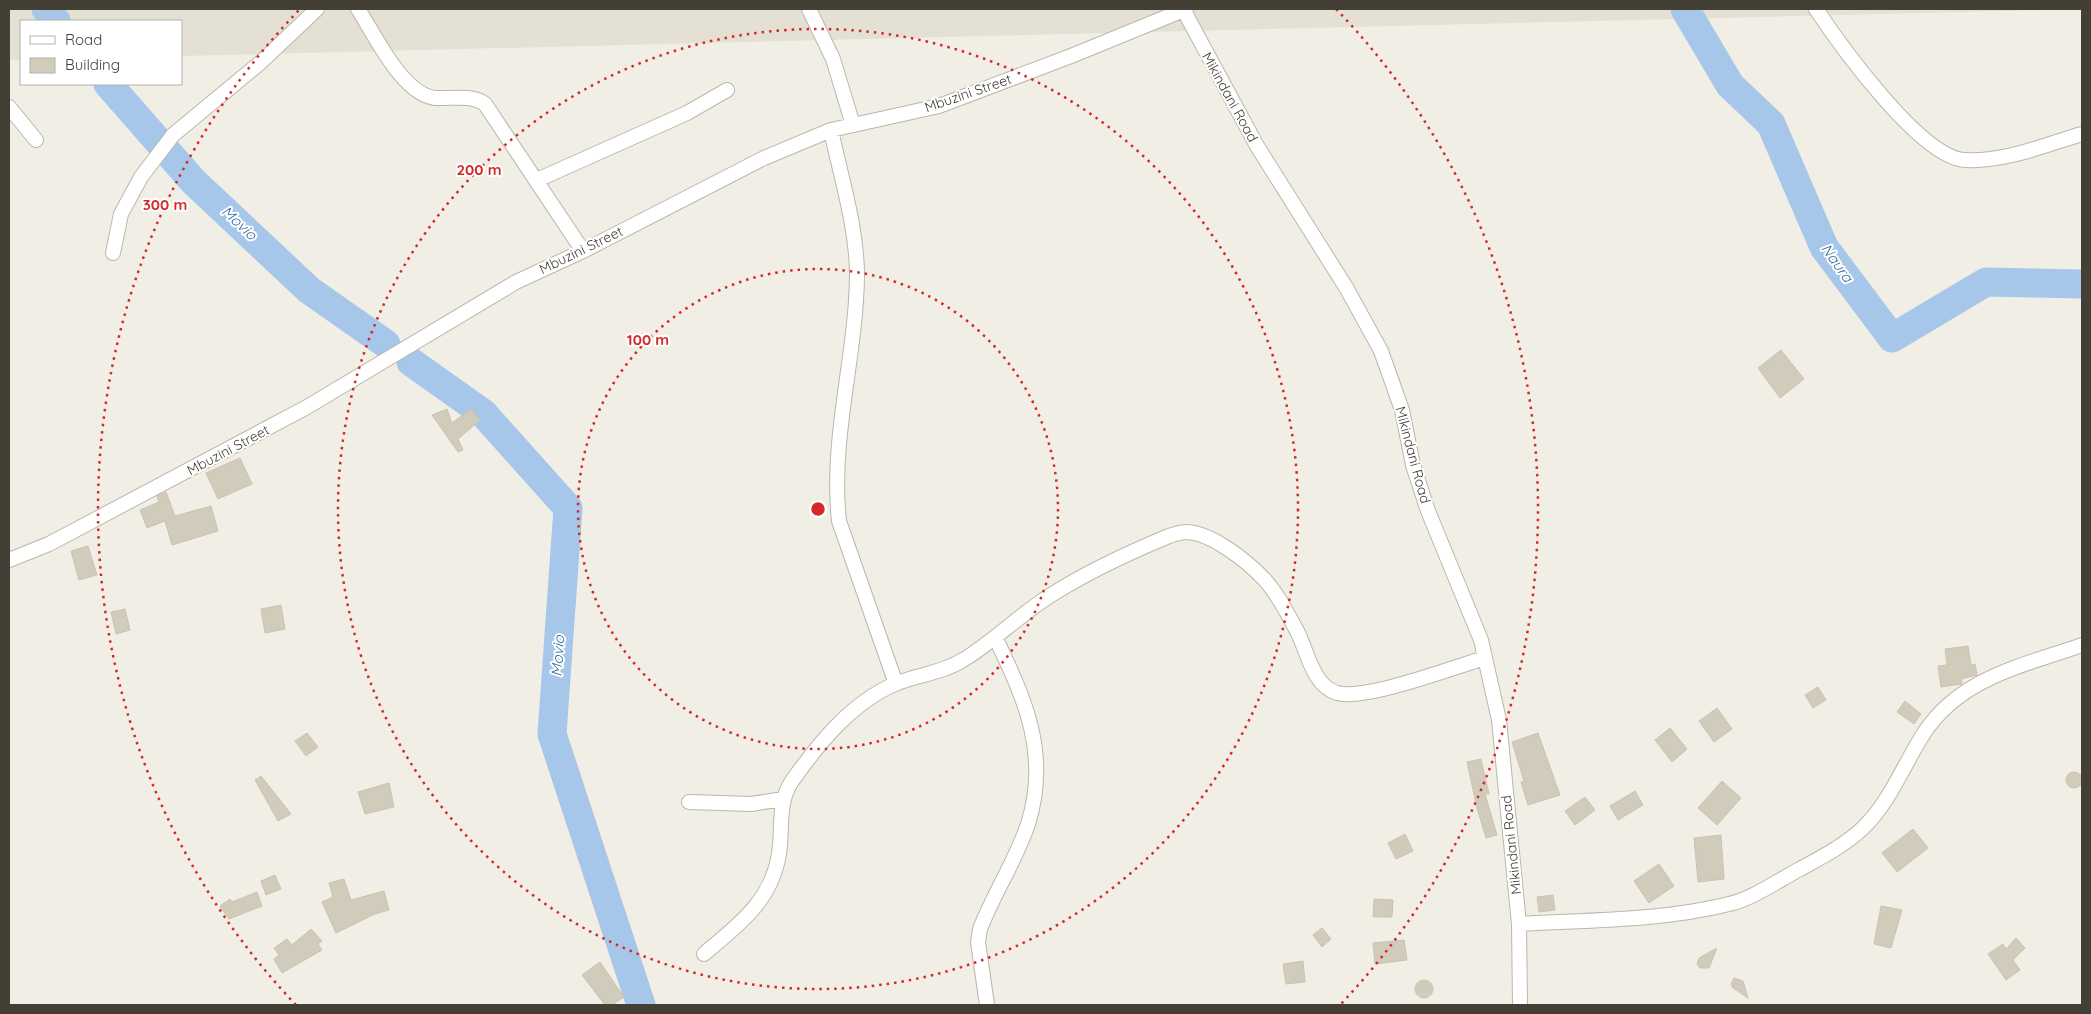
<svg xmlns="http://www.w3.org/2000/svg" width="2091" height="1014" viewBox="0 0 2091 1014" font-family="Quicksand,sans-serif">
	<rect width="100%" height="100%" fill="#f1eee5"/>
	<path fill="#e4e1d4" d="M 9,9 L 2080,9 L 181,56 L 181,21 L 21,21 L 21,60 L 9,60 Z"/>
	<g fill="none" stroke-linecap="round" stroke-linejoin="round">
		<path stroke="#a6c7e9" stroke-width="29" d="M 46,9 L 56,21
			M 1685,9 L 1730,85 L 1771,124 L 1824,247 L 1892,338 L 1986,282 L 2082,284
			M 108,84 L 193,181 L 309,290 L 386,344
			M 411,362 L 483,413 L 568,508 L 552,734 L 641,1005"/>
	</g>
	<path fill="#d1cbbc" stroke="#cbc3b0" d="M 1781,350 L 1804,379 L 1780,398 L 1758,368 Z
		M 447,409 L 452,423 L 471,409 L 480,420 L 458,439 L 463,450 L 458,452 L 432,415 Z
		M 240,458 L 252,484 L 218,499 L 206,473 Z
		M 166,492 L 175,516 L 211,506 L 218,531 L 172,545 L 165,521 L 147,528 L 140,510 L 159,502 L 157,496 Z
		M 88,546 L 97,575 L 79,580 L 71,551 Z
		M 281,605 L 285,629 L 265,633 L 261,609 Z
		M 125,609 L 130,630 L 116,634 L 111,612 Z
		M 1968,646 L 1971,665 L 1975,664 L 1977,675 L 1961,679 L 1962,684 L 1941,687 L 1938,666 L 1947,665 L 1945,649 Z
		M 1818,687 L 1826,700 L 1813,708 L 1805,695 Z
		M 1905,701 L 1921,714 L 1914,724 L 1897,712 Z
		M 1717,708 L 1732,729 L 1714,742 L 1699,721 Z
		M 1670,728 L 1687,749 L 1672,762 L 1655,740 Z
		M 307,733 L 318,747 L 306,756 L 295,741 Z
		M 1538,733 L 1560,795 L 1528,805 L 1521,782 L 1524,781 L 1512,742 Z
		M 1481,759 L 1489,794 L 1485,794 L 1497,835 L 1486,838 L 1477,808 L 1467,762 Z
		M2066 780a8 8 0 1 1 16 0a8 8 0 1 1-16 0Z
		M 261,776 L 291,814 L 278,821 L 255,780 Z
		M 1722,781 L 1741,798 L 1717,825 L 1698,808 Z
		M 389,783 L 394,807 L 365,814 L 358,792 Z
		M 1635,791 L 1643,805 L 1618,820 L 1610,806 Z
		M 1585,797 L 1595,810 L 1575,825 L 1565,811 Z
		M 1913,829 L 1928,848 L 1897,872 L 1882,853 Z
		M 1405,834 L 1413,851 L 1396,859 L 1388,843 Z
		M 1721,835 L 1724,879 L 1698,882 L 1694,838 Z
		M 1659,864 L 1674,886 L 1649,903 L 1634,881 Z
		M 275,875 L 281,889 L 266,895 L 261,881 Z
		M 344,879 L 351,900 L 384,891 L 389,910 L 375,914 L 336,933 L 322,902 L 333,897 L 329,883 Z
		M 257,892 L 262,906 L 229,919 L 220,906 L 230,899 L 232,902 Z
		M 1553,895 L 1555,910 L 1539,912 L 1537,897 Z
		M 1374,899 L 1393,900 L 1392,917 L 1373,917 Z
		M 1881,906 L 1902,910 L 1891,948 L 1874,944 Z
		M 1322,928 L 1331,939 L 1322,947 L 1313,935 Z
		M 311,929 L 322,941 L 318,944 L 322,950 L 282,973 L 274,959 L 279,955 L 274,948 L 287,939 L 292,945 Z
		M 2016,938 L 2025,948 L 2013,960 L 2020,970 L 2006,980 L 1988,954 L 2003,944 L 2006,949 Z
		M 1404,940 L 1407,960 L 1375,964 L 1373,943 Z
		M 1717,948 L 1709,968 L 1700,968 L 1697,964 L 1699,958 Z
		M 1303,961 L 1305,982 L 1286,984 L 1283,964 Z
		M 600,962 L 624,997 L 612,1005 L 605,1005 L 582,975 Z
		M 1734,978 L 1743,981 L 1748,998 L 1733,988 L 1731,984 Z
		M1415 989a9 9 0 1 1 18 0a9 9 0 1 1-18 0Z"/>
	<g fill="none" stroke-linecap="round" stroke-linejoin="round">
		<g stroke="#bbb7a9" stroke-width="16">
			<path id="minor" d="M 358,9 C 375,35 402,94 435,98 C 452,99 471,94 485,104 L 583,251
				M 809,9 L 833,59 L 853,125
				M 1183,9 L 1257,146 L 1347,289 L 1381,351 L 1402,410 L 1413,465 L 1428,511 L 1481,640 L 1499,720 L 1519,924 L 1520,1005
				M 1816,9 C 1840,45 1921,158 1965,160 C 2005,162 2045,145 2082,134
				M 9,107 L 36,140
				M 831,130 C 841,178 857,227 857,276 C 856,358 830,438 839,521 L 896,684
				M 537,180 L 687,113 L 727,90
				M 113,253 L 121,214 L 141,177 L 173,135 L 261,62 L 317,9
				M 9,560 L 49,544 L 307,407 L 516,282 L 583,251 L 764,158 L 831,130 L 939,106 L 1071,56 L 1186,9
				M 689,802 L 751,804 L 783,799
				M 1519,924 C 1588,920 1661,921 1729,904 C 1752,899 1779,880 1800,869 C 1822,857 1845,845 1863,828 C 1890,802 1904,764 1924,733 C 1961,677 2023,666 2082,645
				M 704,954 C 739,924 771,902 779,854 C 783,830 777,803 792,781 C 819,743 851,703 895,684 C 917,675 942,673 963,660 C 993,642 1018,616 1048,597 C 1085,573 1128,553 1169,536 C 1175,534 1182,532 1187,532 C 1212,533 1248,562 1264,579 C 1278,594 1287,613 1297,631 C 1308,652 1312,685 1337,693 C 1365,701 1454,667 1485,658
				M 987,1005 L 978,942 L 980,929 C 994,893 1016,860 1028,824 C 1050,754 1025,699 995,637"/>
		</g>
		<use href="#minor" stroke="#fff" stroke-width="14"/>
	</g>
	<g fill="none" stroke="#d62828" stroke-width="2.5" stroke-dasharray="2.5 5">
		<circle cx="818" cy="509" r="240"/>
		<circle cx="818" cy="509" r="480"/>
		<path d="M296 1005A720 720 0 0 1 300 9M1336 9A720 720 0 0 1 1340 1005"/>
	</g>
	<g text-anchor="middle" stroke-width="4" stroke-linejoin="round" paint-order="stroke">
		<g font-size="14" fill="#433f35" stroke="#fff">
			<text transform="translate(968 93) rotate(-19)" y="5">Mbuzini Street</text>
			<text transform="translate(1230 97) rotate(61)" y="5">Mikindani Road</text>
			<text transform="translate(581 250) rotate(-26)" y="5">Mbuzini Street</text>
			<text transform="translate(228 450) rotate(-28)" y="5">Mbuzini Street</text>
			<text transform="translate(1413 455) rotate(75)" y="5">Mikindani Road</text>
			<text transform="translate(1511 845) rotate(-96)" y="5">Mikindani Road</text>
		</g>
		<g font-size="15" font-style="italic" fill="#396ca4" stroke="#fff">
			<text transform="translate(239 223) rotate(43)" y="5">Movio</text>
			<text transform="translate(1837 263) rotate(55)" y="5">Naura</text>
			<text transform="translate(558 656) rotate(-86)" y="5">Movio</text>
		</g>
	</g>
	<circle cx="818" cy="509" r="8" fill="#d62828" stroke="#fff" stroke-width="2.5"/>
	<g font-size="15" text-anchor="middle" font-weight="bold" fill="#d62828" stroke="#fff" stroke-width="4" stroke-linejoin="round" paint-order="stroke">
		<text x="479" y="175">200 m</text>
		<text x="165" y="210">300 m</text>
		<text x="648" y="345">100 m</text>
	</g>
	<rect width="2091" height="1014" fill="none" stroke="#433f35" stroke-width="20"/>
	<rect x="20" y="20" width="162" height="65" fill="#ffffff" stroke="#b4b2ae"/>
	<rect x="30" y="36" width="25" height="8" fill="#ffffff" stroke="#b4b2ae"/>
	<text x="65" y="45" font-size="15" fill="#433f35">Road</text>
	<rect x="30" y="58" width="25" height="15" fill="#d1cbbc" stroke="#b4b2ae"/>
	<text x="65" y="70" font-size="15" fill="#433f35">Building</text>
</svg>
